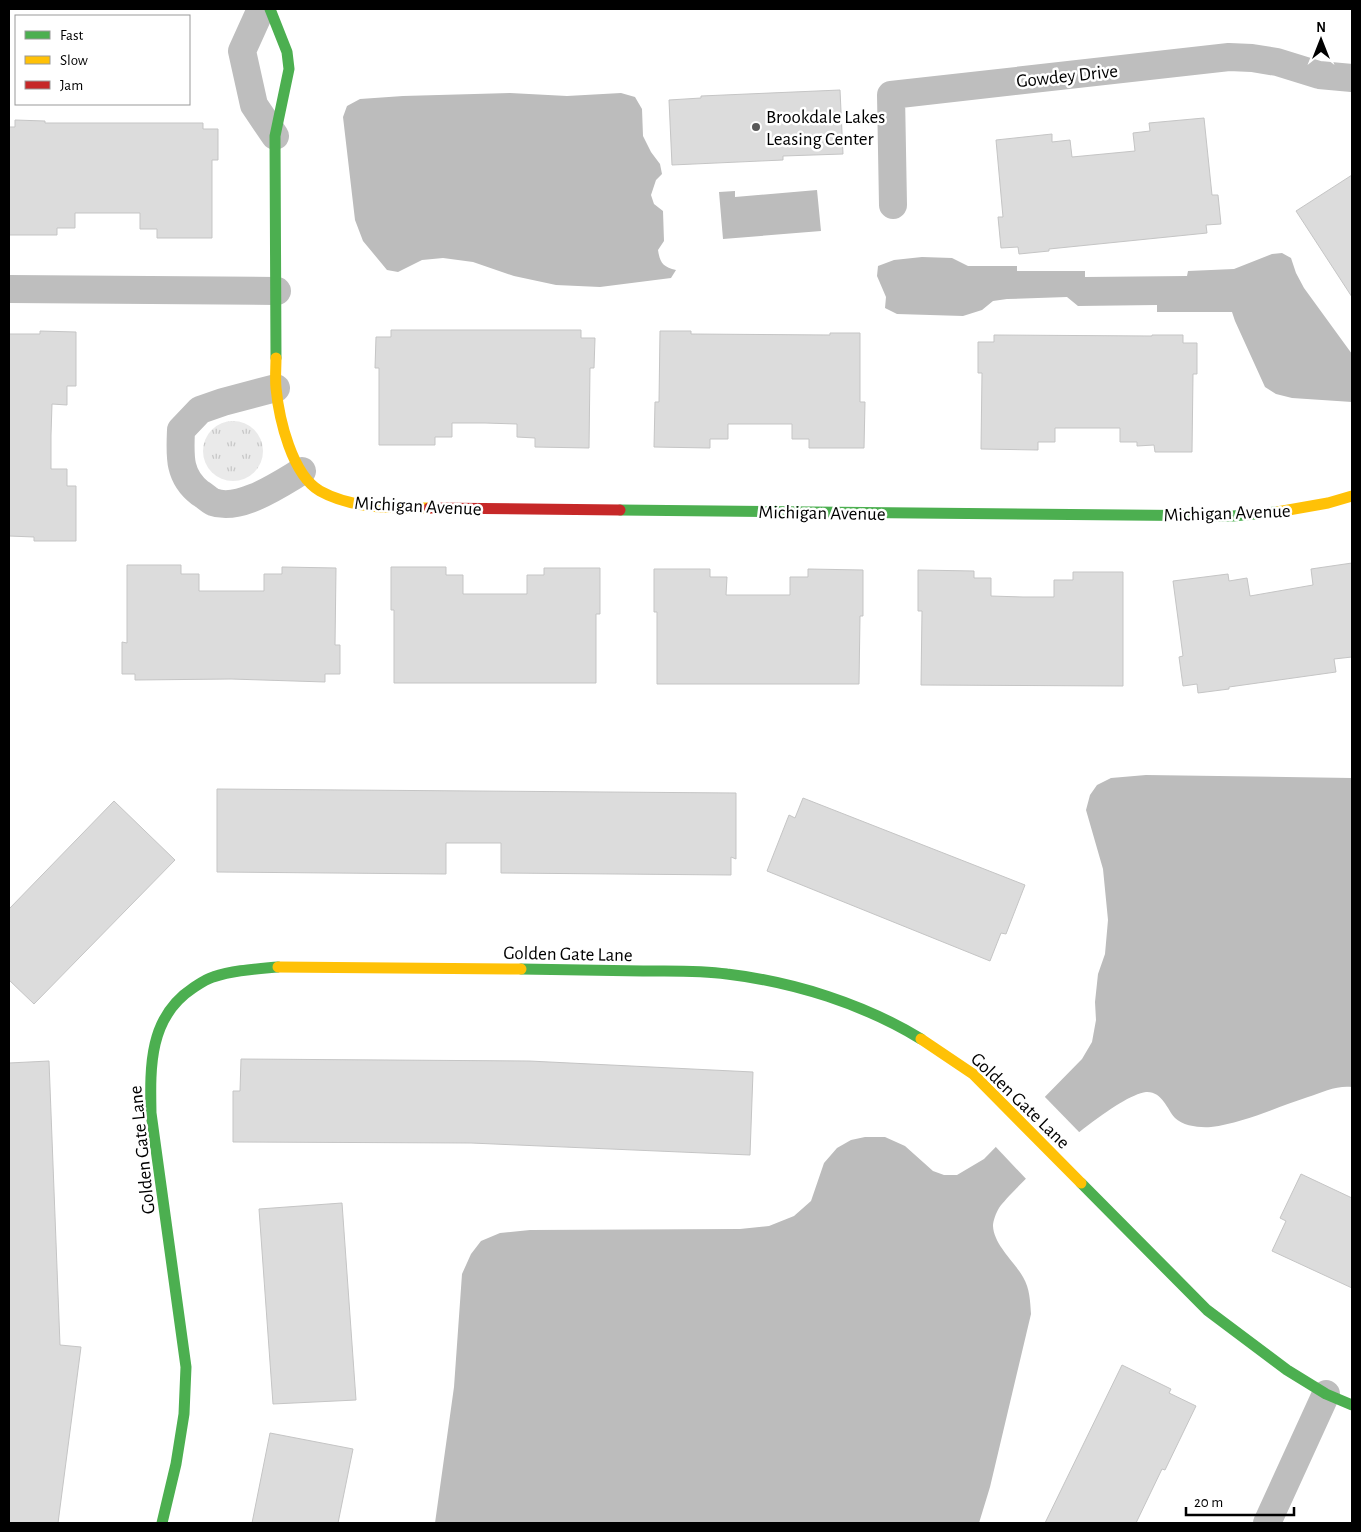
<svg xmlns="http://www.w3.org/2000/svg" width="1361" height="1532" viewBox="0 0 1361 1532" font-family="'Alegreya Sans',sans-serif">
	<defs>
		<pattern id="grass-tufts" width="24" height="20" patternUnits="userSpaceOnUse" patternTransform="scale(1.25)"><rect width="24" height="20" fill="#eaeaea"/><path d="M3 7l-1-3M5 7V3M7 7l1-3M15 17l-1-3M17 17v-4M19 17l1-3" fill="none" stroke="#c7c7c7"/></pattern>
	</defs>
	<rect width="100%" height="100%" fill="#fff"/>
	<path fill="url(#grass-tufts)" d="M203 451a30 30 0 1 1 60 0a30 30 0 1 1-60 0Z"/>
	<path fill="#bcbcbc" d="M 510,93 L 567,96 L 621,93 L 635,97 L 642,109 L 643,136 L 651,152 L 660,164 L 662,174 L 656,180 L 651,195 L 654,204 L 663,211 L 664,241 L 658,250 C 660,263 663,267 676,270 L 671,278 L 600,287 L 556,285 L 514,276 L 473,262 L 443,258 L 422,260 L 398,272 L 387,270 L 363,241 L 355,220 L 343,117 L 347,106 L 360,99 L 403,96 Z
		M 817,190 L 821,231 L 723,239 L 719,192 L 735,191 L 735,197 Z
		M 1282,253 L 1291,258 L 1296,273 L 1304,288 L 1352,354 L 1352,402 L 1292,398 L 1276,394 L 1265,387 L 1235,321 L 1232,312 L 1157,312 L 1157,305 L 1078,306 L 1067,297 L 1007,299 L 993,301 L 982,310 L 963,316 L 897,314 L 885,308 L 886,297 L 877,276 L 878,266 L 894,260 L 922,257 L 952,258 L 968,266 L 1017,266 L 1017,271 L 1085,271 L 1085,277 L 1187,276 L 1188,271 L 1234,269 L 1272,254 Z
		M 1146,775 L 1352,778 L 1352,1087 C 1338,1085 1322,1092 1308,1097 C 1277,1107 1244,1123 1211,1127 C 1200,1128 1183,1126 1175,1118 C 1167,1109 1162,1091 1146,1092 C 1114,1096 1019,1181 999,1208 C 996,1213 993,1221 993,1226 C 994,1245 1014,1261 1023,1277 C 1030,1289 1030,1301 1031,1314 L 990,1487 L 979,1523 L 435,1523 L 454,1387 L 462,1274 L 471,1254 L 481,1241 L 500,1233 L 530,1230 L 740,1229 L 769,1226 L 794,1216 L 811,1201 L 824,1163 L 837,1148 L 851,1140 L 865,1137 L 885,1137 L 905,1146 L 933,1171 L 944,1175 L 957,1175 L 984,1159 L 1082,1059 L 1092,1042 L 1096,1020 L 1095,1002 L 1098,974 L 1105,954 L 1108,920 L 1103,869 L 1086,810 L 1090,795 L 1097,785 L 1111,778 Z"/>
	<path fill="#fff" d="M 1043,1095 L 1081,1134 L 1028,1181 L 994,1145 Z"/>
	<path fill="#dcdcdc" stroke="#c5c5c5" d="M 840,90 L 843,154 L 783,156 L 783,160 L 672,165 L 669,100 L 701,98 L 701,96 Z
		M 1204,118 L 1212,195 L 1218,195 L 1221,224 L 1206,225 L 1207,233 L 1049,249 L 1049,251 L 1019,254 L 1018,247 L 1001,248 L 998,217 L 1003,217 L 996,140 L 1052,134 L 1052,142 L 1070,140 L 1072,157 L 1135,151 L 1133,133 L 1150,131 L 1149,123 Z
		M 15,120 L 45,121 L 45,123 L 203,123 L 203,129 L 218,129 L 218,160 L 212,160 L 212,238 L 157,238 L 157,229 L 140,229 L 140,213 L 75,213 L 75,228 L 57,228 L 57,235 L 9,235 L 9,127 L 15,127 Z
		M 1352,175 L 1352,297 L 1296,211 Z
		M 391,330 L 581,330 L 581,338 L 595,338 L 594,368 L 590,368 L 589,448 L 535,447 L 535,438 L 517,437 L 517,424 L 485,423 L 452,423 L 452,437 L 435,437 L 435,445 L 379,445 L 379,368 L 375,368 L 376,337 L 391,337 Z
		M 40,331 L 76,332 L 76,386 L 67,386 L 67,405 L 52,404 L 51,435 L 51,469 L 67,469 L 67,486 L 76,486 L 76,541 L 34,541 L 34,537 L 9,536 L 9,334 L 40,334 Z
		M 660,331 L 691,331 L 691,334 L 830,335 L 830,333 L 860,333 L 860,402 L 865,402 L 864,448 L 809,448 L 809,439 L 792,439 L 792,424 L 728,424 L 728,439 L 710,439 L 710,448 L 654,447 L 655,402 L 659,402 Z
		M 994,335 L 1152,336 L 1152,335 L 1183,335 L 1183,343 L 1197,343 L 1197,374 L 1193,374 L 1192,452 L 1155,452 L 1154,445 L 1137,446 L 1137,442 L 1120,442 L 1120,428 L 1055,428 L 1055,442 L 1038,442 L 1038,450 L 981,449 L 982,373 L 978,373 L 978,342 L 994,342 Z
		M 1352,563 L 1352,657 L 1334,659 L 1336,672 L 1229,687 L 1229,689 L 1198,693 L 1197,684 L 1183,686 L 1179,657 L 1183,656 L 1173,581 L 1228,574 L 1229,581 L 1247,578 L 1250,596 L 1313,585 L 1311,569 Z
		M 127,565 L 181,565 L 181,574 L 199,574 L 199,591 L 264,591 L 264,574 L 282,574 L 282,567 L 336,568 L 335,645 L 340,645 L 340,674 L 325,674 L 325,682 L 231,679 L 135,680 L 135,674 L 122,674 L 122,642 L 127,643 Z
		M 391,567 L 446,567 L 446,575 L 463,575 L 463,594 L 527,594 L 527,575 L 544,575 L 544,568 L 600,568 L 600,614 L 596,614 L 596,683 L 394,683 L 394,610 L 391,610 Z
		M 654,569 L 710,569 L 710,577 L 727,577 L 726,595 L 790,595 L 790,577 L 808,577 L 808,569 L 863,570 L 863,616 L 860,616 L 859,684 L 657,684 L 657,612 L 654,612 Z
		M 918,570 L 974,571 L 974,578 L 991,578 L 991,596 L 1023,597 L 1054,597 L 1054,580 L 1073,580 L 1073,572 L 1123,572 L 1123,686 L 921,685 L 922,611 L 918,611 Z
		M 217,789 L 736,793 L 736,859 L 731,857 L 731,875 L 501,873 L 501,843 L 446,843 L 446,874 L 217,872 Z
		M 803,798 L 1025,885 L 1006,934 L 1001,933 L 990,961 L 767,871 L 789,815 L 795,818 Z
		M 114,801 L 175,860 L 34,1004 L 9,980 L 9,909 Z
		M 241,1059 L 529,1061 L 753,1072 L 750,1155 L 471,1143 L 233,1142 L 233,1091 L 240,1091 Z
		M 49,1061 L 60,1345 L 81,1347 L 58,1523 L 9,1523 L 9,1063 Z
		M 1301,1174 L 1352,1198 L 1352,1288 L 1272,1251 L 1286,1221 L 1280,1218 Z
		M 342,1203 L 356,1400 L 273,1404 L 259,1209 Z
		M 1122,1365 L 1171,1389 L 1169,1393 L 1196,1406 L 1165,1470 L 1162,1469 L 1136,1523 L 1045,1523 Z
		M 270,1433 L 353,1449 L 338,1523 L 252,1523 Z"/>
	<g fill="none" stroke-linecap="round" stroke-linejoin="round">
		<path stroke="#bebebe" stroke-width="28" d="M 261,9 L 242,51 L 254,105 L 275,136
			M 893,205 L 891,95 L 1229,57 L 1252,58 L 1277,62 L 1319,75 L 1352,78
			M 9,289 L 277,291
			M 276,388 L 223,402 L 200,410 L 181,430 C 180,455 178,476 200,493 C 204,495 209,500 213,502 C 240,512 280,484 302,471
			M 1267,1523 L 1326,1394"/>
		<path stroke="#4caf50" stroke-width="11" d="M 270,9 L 287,52 L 289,69 L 275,136 L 276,358
			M 620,510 L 1233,516 L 1277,512
			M 521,969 C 562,970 603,970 643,971 C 671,971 699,970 727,974 C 794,982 864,1004 921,1039
			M 1081,1183 L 1207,1310 L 1287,1370 L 1326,1394 L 1352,1405
			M 162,1523 L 176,1464 L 184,1414 L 186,1367 L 151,1113 C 150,1066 149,1017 193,988 C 199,984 206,979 213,977 C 234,970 256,969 278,967"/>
		<path stroke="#ffc107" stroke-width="11" d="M 276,358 C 276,368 275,378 276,388 C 279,419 292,475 320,491 C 352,509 393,508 429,508
			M 1277,512 L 1328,503 L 1352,496
			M 278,967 L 521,969
			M 921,1039 L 973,1074 L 1081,1183"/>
		<path stroke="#c62828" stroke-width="11" d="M 429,508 L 620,510"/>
	</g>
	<circle fill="#595959" stroke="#fff" stroke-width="2" cx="756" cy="127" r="5"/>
	<g text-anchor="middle" stroke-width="5" stroke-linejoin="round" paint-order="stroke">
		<g font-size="19" fill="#000" stroke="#fff">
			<text transform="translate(1067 75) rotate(-6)" y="7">Gowdey Drive</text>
			<text transform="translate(418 505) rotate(3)" y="7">Michigan Avenue</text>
			<text transform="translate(822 512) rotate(1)" y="7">Michigan Avenue</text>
			<text transform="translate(1227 512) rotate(-2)" y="7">Michigan Avenue</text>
			<text transform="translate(568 953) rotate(1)" y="7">Golden Gate Lane</text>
			<text transform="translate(1021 1100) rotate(44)" y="7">Golden Gate Lane</text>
			<text transform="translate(141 1150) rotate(-96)" y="7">Golden Gate Lane</text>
		</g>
		<g font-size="19" fill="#000" stroke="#fff" text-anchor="start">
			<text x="766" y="123">Brookdale Lakes<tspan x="766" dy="22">Leasing Center</tspan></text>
		</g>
	</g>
	<rect width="1361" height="1532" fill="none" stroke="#000000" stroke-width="20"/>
	<rect x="15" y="15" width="175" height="90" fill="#ffffff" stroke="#999999"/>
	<rect x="25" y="31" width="25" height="8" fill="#4caf50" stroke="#999999"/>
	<text x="60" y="40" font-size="15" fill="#000000">Fast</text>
	<rect x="25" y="56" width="25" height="8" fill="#ffc107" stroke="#999999"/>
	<text x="60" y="65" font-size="15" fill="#000000">Slow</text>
	<rect x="25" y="81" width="25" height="8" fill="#c62828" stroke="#999999"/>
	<text x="60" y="90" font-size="15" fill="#000000">Jam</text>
	<g transform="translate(1321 40)" stroke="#ffffff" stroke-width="4" paint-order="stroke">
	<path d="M0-4L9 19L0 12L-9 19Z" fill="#000000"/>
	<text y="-8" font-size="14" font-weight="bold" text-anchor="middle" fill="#000000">N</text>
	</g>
	<path d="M1186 1507v8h108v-8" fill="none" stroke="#000000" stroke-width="2.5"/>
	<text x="1194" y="1507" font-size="15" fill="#000000" stroke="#ffffff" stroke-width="4" paint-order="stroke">20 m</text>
</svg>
